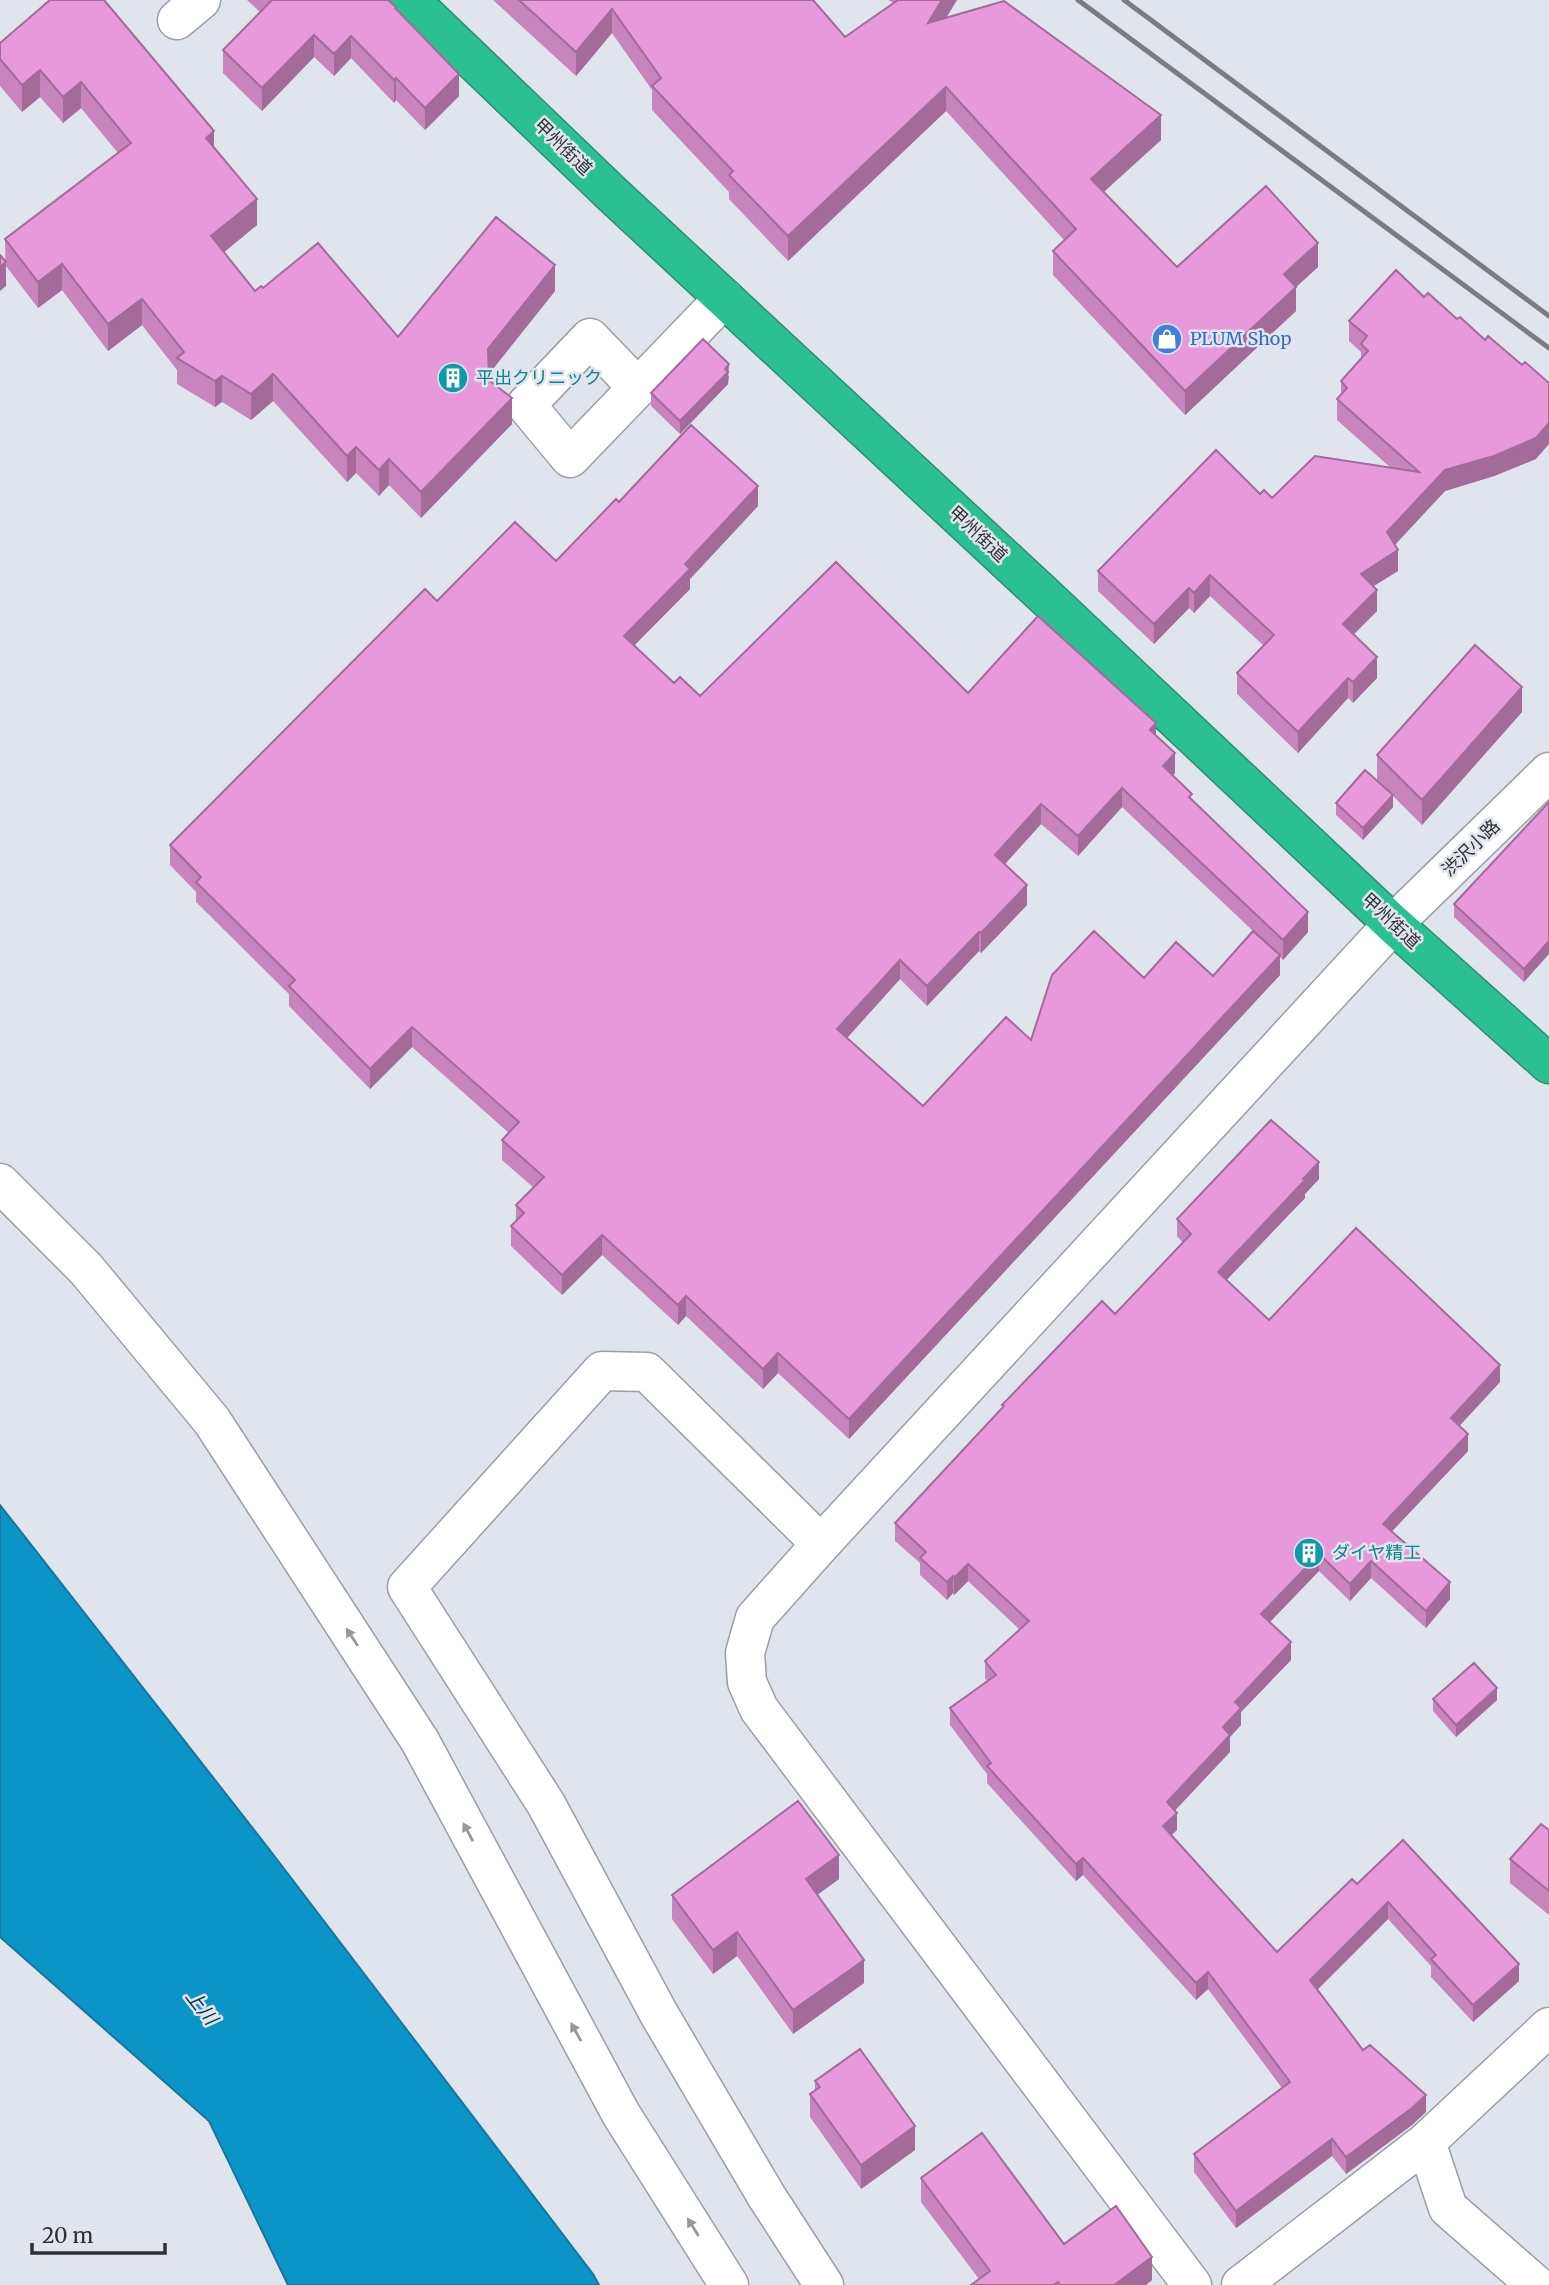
<svg xmlns="http://www.w3.org/2000/svg" width="1549" height="2285" viewBox="0 0 1549 2285" font-family="Merriweather,'Noto Sans JP',serif">
	<rect width="100%" height="100%" fill="#e0e4ec"/>
	<path fill="#0b94c7" stroke="#16769b" stroke-width="2" d="M 0,1505 L 269,1849 L 593,2274 L 599,2285 L 288,2285 L 209,2121 L 0,1937 Z"/>
	<g fill="none" stroke-linecap="round" stroke-linejoin="round">
		<g stroke="#9b9ea6" stroke-width="41">
			<path id="minor" d="M 177,20 L 201,0
				M 638,388 L 590,338 L 526,405 L 570,458 L 724,298
				M 0,1183 L 86,1269 L 212,1421 L 420,1741 L 621,2114 L 729,2285
				M 821,1544 L 647,1372 L 602,1371 L 407,1587 L 546,1804 L 659,2014 L 767,2197 L 824,2285
				M 1426,2142 L 1448,2208 L 1536,2285
				M 1192,2285 L 759,1709 L 747,1682 L 745,1653 L 755,1618 L 821,1544 L 1393,924 L 1549,772
				M 1241,2285 L 1426,2142 L 1549,2027"/>
		</g>
		<g stroke="#2c8e70" stroke-width="41">
			<path id="highway" d="M 410,0 L 612,194 L 1049,600 L 1393,924 L 1549,1064"/>
		</g>
		<use href="#minor" stroke="#fff" stroke-width="38"/>
		<use href="#highway" stroke="#2bc091" stroke-width="38"/>
		<path stroke="#7a7c81" stroke-width="5" d="M 1078,0 L 1549,348
			M 1124,0 L 1549,316"/>
	</g>
	<path fill="#c784bd" fill-rule="evenodd" d="M 247,0 L 388,0 L 459,96 L 425,130 L 396,100 L 394,103 L 351,58 L 334,76 L 314,57 L 262,111 L 223,73 L 223,50 L 260,12 Z
		M 493,0 L 813,0 L 845,37 L 894,3 L 888,0 L 957,0 L 946,18 L 1161,140 L 1104,192 L 1177,267 L 1318,267 L 1296,287 L 1296,311 L 1185,415 L 1053,275 L 1053,251 L 1064,240 L 946,111 L 788,261 L 729,199 L 729,192 L 652,110 L 652,90 L 612,33 L 576,76 Z
		M 0,43 L 214,147 L 257,225 L 224,252 L 255,291 L 263,288 L 398,337 L 555,291 L 489,374 L 489,380 L 512,424 L 421,518 L 389,485 L 379,496 L 356,473 L 347,482 L 273,401 L 251,420 L 222,402 L 215,407 L 177,384 L 177,370 L 142,325 L 108,351 L 62,290 L 38,308 L 6,266 L 6,286 L 5,239 L 118,153 L 81,108 L 63,123 L 40,97 L 22,112 L 0,86 Z
		M 1349,321 L 1536,459 L 1494,476 L 1445,491 L 1395,545 L 1398,571 L 1373,586 L 1377,611 L 1354,634 L 1377,678 L 1353,703 L 1348,698 L 1298,753 L 1237,694 L 1237,673 L 1264,646 L 1210,596 L 1194,613 L 1189,608 L 1154,644 L 1098,591 L 1098,571 L 1260,494 L 1272,498 L 1391,468 L 1337,420 L 1337,399 L 1341,395 L 1341,381 L 1361,358 L 1361,352 L 1349,341 Z
		M 729,376 L 728,384 L 680,434 L 651,406 L 651,393 Z
		M 619,502 L 758,506 L 690,579 L 690,589 L 634,645 L 674,683 L 700,696 L 968,693 L 1156,736 L 1175,773 L 1173,775 L 1192,800 L 1308,932 L 1283,960 L 1280,957 L 1280,975 L 849,1439 L 778,1373 L 763,1389 L 686,1316 L 678,1325 L 602,1255 L 562,1295 L 511,1246 L 511,1226 L 516,1221 L 516,1205 L 534,1188 L 502,1160 L 502,1140 L 509,1133 L 412,1047 L 370,1089 L 289,1006 L 289,994 L 196,902 L 196,892 L 170,865 L 170,845 L 437,601 L 556,561 ZM 1122,807 L 1253,931 L 1213,976 L 1144,978 L 1031,1040 L 923,1106 L 847,1038 L 900,979 L 927,1006 L 979,951 L 981,953 L 1027,905 L 1005,864 L 1041,824 L 1078,856 Z
		M 1522,712 L 1422,825 L 1393,796 L 1393,807 L 1363,840 L 1336,815 L 1336,803 L 1386,789 L 1377,780 L 1377,755 Z
		M 1549,802 L 1524,982 L 1454,917 L 1454,904 Z
		M 1319,1179 L 1305,1194 L 1305,1198 L 1226,1280 L 1269,1320 L 1500,1382 L 1459,1426 L 1468,1451 L 1391,1531 L 1450,1599 L 1426,1628 L 1371,1578 L 1350,1601 L 1319,1571 L 1270,1622 L 1291,1660 L 1241,1712 L 1241,1725 L 1230,1737 L 1230,1752 L 1174,1811 L 1177,1830 L 1171,1835 L 1277,1952 L 1357,1884 L 1519,1981 L 1473,2022 L 1431,1977 L 1431,1966 L 1388,1919 L 1317,1990 L 1363,2050 L 1426,2112 L 1412,2125 L 1346,2174 L 1332,2156 L 1236,2228 L 1194,2172 L 1194,2154 L 1282,2088 L 1208,1989 L 1196,2000 L 1083,1875 L 1076,1881 L 987,1783 L 987,1774 L 950,1725 L 950,1708 L 987,1681 L 985,1678 L 985,1661 L 1020,1630 L 968,1581 L 954,1595 L 953,1593 L 947,1600 L 920,1575 L 920,1563 L 895,1541 L 895,1523 L 1002,1409 L 1002,1405 L 1115,1314 L 1183,1243 L 1177,1236 L 1177,1219 Z
		M 1433,1699 L 1497,1700 L 1456,1737 L 1433,1711 Z
		M 1549,1830 L 1549,1915 L 1510,1883 L 1510,1859 Z
		M 839,1879 L 817,1895 L 864,1983 L 793,2034 L 737,1956 L 713,1974 L 672,1919 L 672,1895 Z
		M 815,2081 L 915,2150 L 861,2189 L 810,2117 L 810,2094 L 815,2090 Z
		M 921,2178 L 1064,2244 L 1152,2280 L 1146,2285 L 971,2285 L 979,2279 L 921,2202 Z"/>
	<path fill="#a26b9a" d="M 942,0 L 957,0 L 928,47 L 928,23 Z
		M 612,9 L 612,33 L 576,76 L 576,52 Z
		M 314,35 L 314,57 L 262,111 L 262,88 Z
		M 351,36 L 351,58 L 334,76 L 334,54 Z
		M 40,70 L 40,97 L 22,112 L 22,85 Z
		M 459,74 L 459,96 L 425,130 L 425,108 Z
		M 396,78 L 396,100 L 394,103 L 394,80 Z
		M 81,82 L 81,108 L 63,123 L 63,97 Z
		M 946,87 L 946,111 L 788,261 L 788,236 Z
		M 1161,115 L 1161,140 L 1091,203 L 1091,179 Z
		M 214,131 L 214,157 L 206,138 Z
		M 257,199 L 257,225 L 211,263 L 211,236 Z
		M 1318,243 L 1318,267 L 1284,298 L 1284,274 Z
		M 6,262 L 6,286 L 0,291 L 0,267 Z
		M 62,264 L 62,290 L 38,308 L 38,282 Z
		M 555,265 L 555,291 L 488,375 L 488,349 Z
		M 1296,287 L 1296,311 L 1185,415 L 1185,391 Z
		M 142,299 L 142,325 L 108,351 L 108,324 Z
		M 729,364 L 728,384 L 680,434 L 680,421 Z
		M 273,374 L 273,401 L 251,420 L 251,394 Z
		M 222,376 L 222,402 L 215,407 L 215,381 Z
		M 512,398 L 512,424 L 421,518 L 421,492 Z
		M 1549,423 L 1549,444 L 1536,459 L 1494,476 L 1445,491 L 1387,553 L 1387,532 L 1445,470 Z
		M 356,447 L 356,473 L 347,482 L 347,456 Z
		M 389,459 L 389,485 L 379,496 L 379,470 Z
		M 758,486 L 758,506 L 690,579 L 690,589 L 624,656 L 624,636 L 685,564 Z
		M 1398,550 L 1398,571 L 1361,594 L 1361,574 Z
		M 1210,575 L 1210,596 L 1194,613 L 1194,593 Z
		M 1189,588 L 1189,608 L 1154,644 L 1154,624 Z
		M 1377,590 L 1377,611 L 1343,645 L 1343,624 Z
		M 1377,657 L 1377,678 L 1353,703 L 1353,682 Z
		M 1348,678 L 1348,698 L 1298,753 L 1298,732 Z
		M 1522,687 L 1522,712 L 1422,825 L 1422,800 Z
		M 1156,723 L 1156,743 L 1150,730 Z
		M 1175,753 L 1175,773 L 1163,786 L 1163,766 Z
		M 1122,788 L 1122,807 L 1078,856 L 1078,836 Z
		M 1393,795 L 1393,807 L 1363,840 L 1363,828 Z
		M 1041,804 L 1041,824 L 995,875 L 995,855 Z
		M 1027,885 L 1027,905 L 981,953 L 981,933 Z
		M 1308,912 L 1308,932 L 1283,960 L 1283,940 Z
		M 979,932 L 979,951 L 927,1006 L 927,986 Z
		M 1549,941 L 1549,954 L 1524,982 L 1524,969 Z
		M 1280,955 L 1280,975 L 849,1439 L 849,1419 Z
		M 900,960 L 900,979 L 837,1049 L 837,1029 Z
		M 412,1027 L 412,1047 L 370,1089 L 370,1069 Z
		M 1319,1162 L 1319,1179 L 1305,1194 L 1305,1198 L 1218,1289 L 1218,1272 Z
		M 602,1235 L 602,1255 L 562,1295 L 562,1275 Z
		M 686,1296 L 686,1316 L 678,1325 L 678,1305 Z
		M 778,1353 L 778,1373 L 763,1389 L 763,1369 Z
		M 1500,1365 L 1500,1382 L 1451,1435 L 1451,1418 Z
		M 1468,1434 L 1468,1451 L 1383,1541 L 1383,1524 Z
		M 1319,1554 L 1319,1571 L 1261,1631 L 1261,1614 Z
		M 1371,1561 L 1371,1578 L 1350,1601 L 1350,1584 Z
		M 968,1564 L 968,1581 L 954,1595 L 954,1578 Z
		M 953,1576 L 953,1593 L 947,1600 L 947,1582 Z
		M 1450,1582 L 1450,1599 L 1426,1628 L 1426,1611 Z
		M 1291,1642 L 1291,1660 L 1241,1712 L 1241,1725 L 1230,1737 L 1230,1752 L 1167,1819 L 1167,1802 L 1223,1727 L 1235,1702 Z
		M 1497,1688 L 1497,1700 L 1456,1737 L 1456,1725 Z
		M 1177,1813 L 1177,1830 L 1163,1843 L 1163,1826 Z
		M 839,1855 L 839,1879 L 806,1903 L 806,1879 Z
		M 1083,1858 L 1083,1875 L 1076,1881 L 1076,1864 Z
		M 1388,1902 L 1388,1919 L 1310,1997 L 1310,1980 Z
		M 737,1932 L 737,1956 L 713,1974 L 713,1950 Z
		M 864,1960 L 864,1983 L 793,2034 L 793,2010 Z
		M 1519,1964 L 1519,1981 L 1473,2022 L 1473,2005 Z
		M 1208,1972 L 1208,1989 L 1196,2000 L 1196,1983 Z
		M 1426,2095 L 1426,2112 L 1412,2125 L 1346,2174 L 1346,2157 Z
		M 915,2126 L 915,2150 L 861,2189 L 861,2165 Z
		M 1332,2139 L 1332,2156 L 1236,2228 L 1236,2211 Z
		M 1152,2257 L 1152,2280 L 1146,2285 L 1114,2285 Z"/>
	<path fill="#e799dc" stroke="#a26b9a" stroke-width="2" d="M 50,0 L 104,0 L 214,131 L 206,138 L 257,199 L 211,236 L 255,291 L 261,286 L 263,288 L 318,243 L 398,337 L 496,217 L 555,265 L 488,349 L 489,380 L 512,398 L 421,492 L 389,459 L 379,470 L 356,447 L 347,456 L 273,374 L 251,394 L 222,376 L 215,381 L 177,358 L 184,352 L 142,299 L 108,324 L 62,264 L 38,282 L 5,239 L 131,143 L 81,82 L 63,97 L 40,70 L 22,85 L 0,59 L 0,43 Z
		M 272,0 L 388,0 L 396,7 L 395,8 L 459,74 L 425,108 L 396,78 L 394,80 L 351,36 L 334,54 L 314,35 L 262,88 L 223,50 Z
		M 519,0 L 813,0 L 845,37 L 898,0 L 942,0 L 928,23 L 1004,1 L 1161,115 L 1091,179 L 1177,267 L 1266,186 L 1318,243 L 1284,274 L 1296,287 L 1185,391 L 1053,251 L 1076,229 L 946,87 L 788,236 L 729,175 L 733,171 L 652,86 L 661,78 L 612,9 L 576,52 Z
		M 0,255 L 6,262 L 0,267 Z
		M 1396,270 L 1424,297 L 1428,293 L 1457,319 L 1460,317 L 1485,340 L 1488,336 L 1522,365 L 1525,362 L 1549,383 L 1549,423 L 1536,438 L 1494,456 L 1445,470 L 1387,532 L 1398,550 L 1361,574 L 1377,590 L 1343,624 L 1377,657 L 1353,682 L 1348,678 L 1298,732 L 1237,673 L 1274,635 L 1210,575 L 1194,593 L 1189,588 L 1154,624 L 1098,571 L 1216,450 L 1260,494 L 1264,490 L 1272,498 L 1315,456 L 1419,472 L 1337,399 L 1347,388 L 1341,381 L 1368,351 L 1361,344 L 1367,336 L 1349,321 Z
		M 703,339 L 729,364 L 725,369 L 728,372 L 680,421 L 651,393 Z
		M 691,425 L 758,486 L 685,564 L 690,569 L 624,636 L 674,683 L 680,677 L 700,696 L 836,562 L 968,693 L 1038,616 L 1156,723 L 1150,730 L 1175,753 L 1163,766 L 1192,794 L 1189,797 L 1308,912 L 1283,940 L 1122,788 L 1078,836 L 1041,804 L 995,855 L 1027,885 L 981,933 L 979,932 L 927,986 L 900,960 L 837,1029 L 923,1106 L 1006,1017 L 1031,1040 L 1052,975 L 1094,931 L 1144,978 L 1176,942 L 1213,976 L 1253,931 L 1280,955 L 849,1419 L 778,1353 L 763,1369 L 686,1296 L 678,1305 L 602,1235 L 562,1275 L 511,1226 L 524,1213 L 516,1205 L 544,1177 L 502,1140 L 519,1122 L 412,1027 L 370,1069 L 289,986 L 295,980 L 196,882 L 201,877 L 170,845 L 425,589 L 437,601 L 515,522 L 556,561 L 616,499 L 619,502 Z
		M 1475,645 L 1522,687 L 1422,800 L 1377,755 Z
		M 1365,770 L 1393,795 L 1363,828 L 1336,803 Z
		M 1549,802 L 1549,941 L 1524,969 L 1454,904 Z
		M 1271,1120 L 1319,1162 L 1303,1179 L 1305,1180 L 1218,1272 L 1269,1320 L 1356,1228 L 1500,1365 L 1451,1418 L 1468,1434 L 1383,1524 L 1450,1582 L 1426,1611 L 1371,1561 L 1350,1584 L 1319,1554 L 1261,1614 L 1291,1642 L 1235,1702 L 1241,1708 L 1223,1727 L 1230,1735 L 1167,1802 L 1177,1813 L 1163,1826 L 1277,1952 L 1352,1879 L 1357,1884 L 1403,1840 L 1519,1964 L 1473,2005 L 1431,1959 L 1436,1955 L 1388,1902 L 1310,1980 L 1363,2050 L 1370,2045 L 1426,2095 L 1412,2108 L 1346,2157 L 1332,2139 L 1236,2211 L 1194,2154 L 1290,2082 L 1208,1972 L 1196,1983 L 1083,1858 L 1076,1864 L 987,1766 L 991,1763 L 950,1708 L 996,1675 L 985,1661 L 1029,1621 L 968,1564 L 954,1578 L 953,1576 L 947,1582 L 920,1558 L 926,1552 L 895,1523 L 1004,1406 L 1002,1405 L 1102,1301 L 1115,1314 L 1191,1234 L 1177,1219 Z
		M 1474,1663 L 1497,1688 L 1456,1725 L 1433,1699 Z
		M 798,1801 L 839,1855 L 806,1879 L 864,1960 L 793,2010 L 737,1932 L 713,1950 L 672,1895 Z
		M 1541,1824 L 1549,1830 L 1549,1891 L 1510,1859 Z
		M 860,2049 L 915,2126 L 861,2165 L 810,2094 L 820,2087 L 815,2081 Z
		M 982,2133 L 1064,2244 L 1116,2206 L 1152,2257 L 1114,2285 L 1060,2285 L 1058,2282 L 1054,2285 L 971,2285 L 990,2271 L 921,2178 Z"/>
	<defs><path id="oneway-solid" d="M-6-.8H1V-3.2L6.5 0L1 3.2V.8H-6Z" transform="scale(1.75)"/></defs>
	<g fill="#979899">
		<use href="#oneway-solid" transform="translate(352 1637) rotate(-123)"/>
		<use href="#oneway-solid" transform="translate(468 1832) rotate(-118)"/>
		<use href="#oneway-solid" transform="translate(576 2032) rotate(-119)"/>
		<use href="#oneway-solid" transform="translate(693 2227) rotate(-122)"/>
	</g>
	<defs>
		<g id="shop-disc" transform="scale(1.575)"><circle r="9.5" fill="#3f7fe0" stroke="#e0e4ec"/><path d="M-5-2.5h2.3a2.7 3.5 0 0 1 5.4 0H5L5.5 6h-11ZM-1.5-2.5h3a1.5 2.3 0 0 0-3 0Z" fill="#fff"/></g>
		<g id="building-disc" transform="scale(1.575)"><circle r="9.5" fill="#0f9aa8" stroke="#e0e4ec"/><path d="M-4-6H4V6H1V3H-1V6H-4ZM-2.5-4.3h1.7v1.8h-1.7ZM.8-4.3h1.7v1.8H.8ZM-2.5-1h1.7V.8h-1.7ZM.8-1h1.7V.8H.8Z" fill="#fff"/></g>
	</defs>
	<g fill-rule="evenodd">
		<use href="#shop-disc" x="1167" y="339"/>
		<use href="#building-disc" x="453" y="378"/>
		<use href="#building-disc" x="1309" y="1553"/>
	</g>
	<g text-anchor="middle" stroke-width="5" stroke-linejoin="round" paint-order="stroke">
		<g font-size="18" fill="#2f3033" stroke="#e0e4ec">
			<text transform="translate(563 147) rotate(44)" y="6">甲州街道</text>
			<text transform="translate(978 534) rotate(43)" y="6">甲州街道</text>
			<text transform="translate(1471 848) rotate(-44)" y="6">渋沢小路</text>
			<text transform="translate(1391 921) rotate(43)" y="6">甲州街道</text>
		</g>
		<g font-size="18" fill="#366cbe" stroke="#e0e4ec" text-anchor="start">
			<text x="1190" y="345">PLUM Shop</text>
		</g>
		<g font-size="18" fill="#0d838f" stroke="#e0e4ec" text-anchor="start">
			<text x="476" y="384">平出クリニック</text>
			<text x="1332" y="1559">ダイヤ精工</text>
		</g>
		<g font-size="19" font-style="italic" fill="#003247" stroke="#e0e4ec">
			<text transform="translate(202 2007) rotate(52)" y="7">上川</text>
		</g>
	</g>
	<path d="M32 2243v10h133v-10" fill="none" stroke="#2f3033" stroke-width="3.5"/>
	<text x="42" y="2243" font-size="21" fill="#2f3033" stroke="#e0e4ec" stroke-width="5" paint-order="stroke">20 m</text>
</svg>
